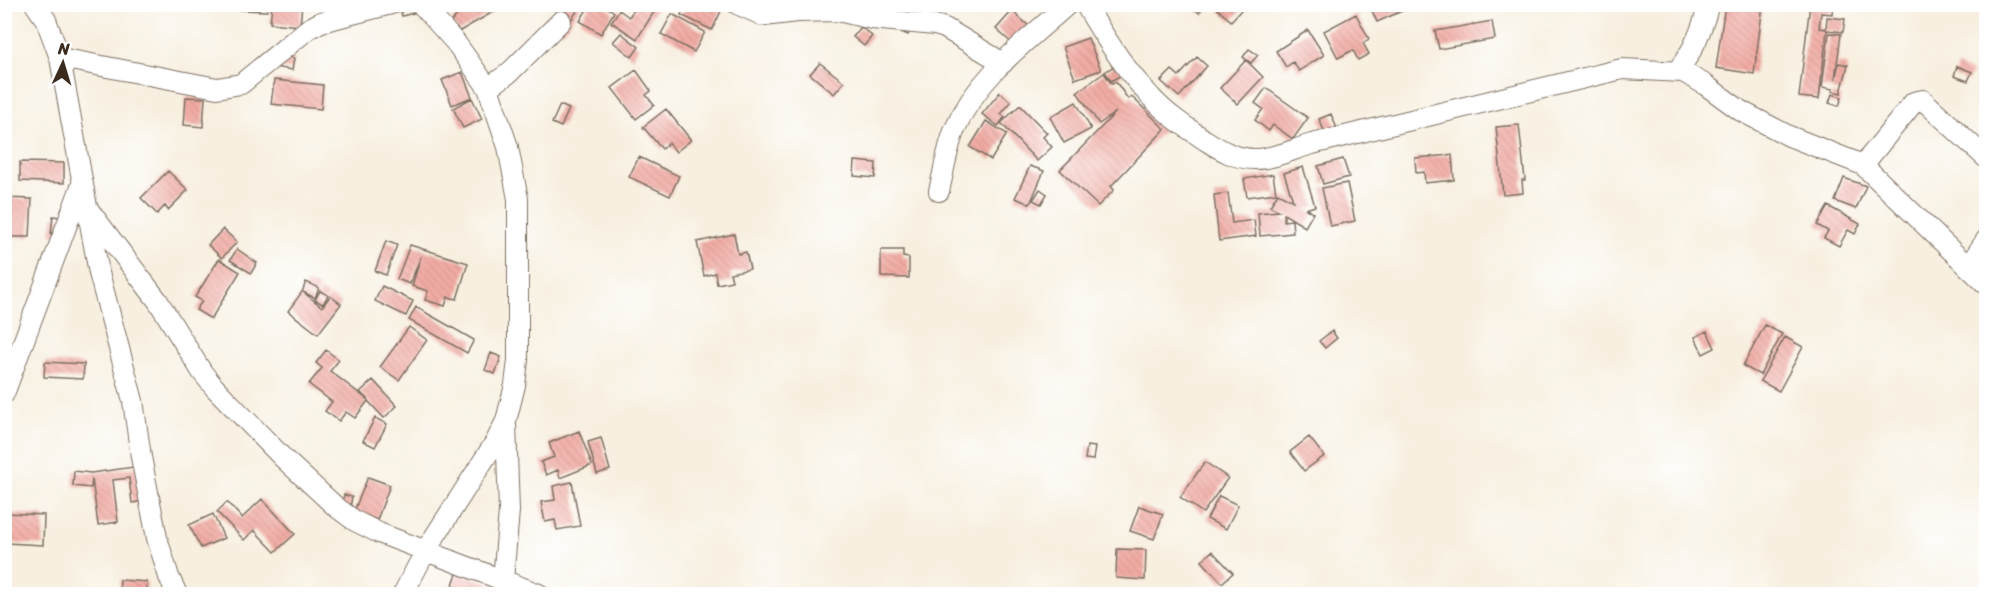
<svg xmlns="http://www.w3.org/2000/svg" width="1991" height="599" viewBox="0 0 1991 599" font-family="Sriracha,sans-serif">
	<defs>
		<pattern id="building-back-hatch" width="6" height="6" patternUnits="userSpaceOnUse" patternTransform="scale(1.5)"><rect width="6" height="6" fill="#f2aca4"/><path d="M-1 5l2 2M0 0l6 6M5-1l2 2" fill="none" stroke="#d0948d"/></pattern>
	</defs>
	<rect width="100%" height="100%" fill="#fff"/>
	<filter id="ink" filterUnits="userSpaceOnUse"><feTurbulence type="fractalNoise" baseFrequency=".0167" numOctaves="2"/><feDisplacementMap in="SourceGraphic" scale="12" xChannelSelector="R" yChannelSelector="G"/><feConvolveMatrix kernelMatrix="1 2 1 2 8 2 1 2 1" color-interpolation-filters="sRGB"/></filter>
	<filter id="wash" filterUnits="userSpaceOnUse"><feTurbulence type="fractalNoise" baseFrequency=".008" numOctaves="4" result="noise"/><feDisplacementMap in="SourceGraphic" scale="24" xChannelSelector="R" yChannelSelector="G"/><feGaussianBlur stdDeviation="1.35" result="paint"/><feColorMatrix in="noise" values="0 0 0 0 0 0 0 0 0 0 0 0 0 0 0 0 0 1.4 0 .05"/><feComposite in="paint" operator="in"/></filter>
	<g filter="url(#wash)">
		<rect width="100%" height="100%" fill="#f7efdf"/>
		<g id="blocks">
			<path fill="url(#building-back-hatch)" d="M 241,4 L 267,4 L 267,11 L 241,10 Z
				M 272,4 L 302,4 L 300,26 L 270,23 Z
				M 399,4 L 419,4 L 421,11 L 402,16 Z
				M 469,4 L 507,4 L 460,31 L 450,23 L 457,15 L 470,7 Z
				M 564,4 L 582,4 L 563,32 L 551,24 Z
				M 590,4 L 602,4 L 614,12 L 601,34 L 580,21 Z
				M 638,4 L 659,4 L 637,39 L 611,22 L 619,10 L 629,17 Z
				M 686,4 L 717,4 L 723,7 L 712,30 L 681,15 Z
				M 868,4 L 882,4 L 874,18 L 864,12 Z
				M 1190,4 L 1207,4 L 1199,13 Z
				M 1212,4 L 1241,4 L 1239,7 L 1242,9 L 1231,21 Z
				M 1369,4 L 1402,4 L 1404,10 L 1377,22 Z
				M 1810,4 L 1833,4 L 1832,14 L 1821,13 L 1819,28 L 1826,29 L 1827,17 L 1845,19 L 1843,32 L 1827,30 L 1819,99 L 1799,97 Z
				M 884,5 L 905,5 L 919,10 L 908,35 L 876,21 Z
				M 1725,5 L 1763,5 L 1754,74 L 1716,68 Z
				M 1012,11 L 1030,27 L 1014,45 L 996,29 Z
				M 672,14 L 705,32 L 694,52 L 661,34 Z
				M 1356,14 L 1369,39 L 1363,43 L 1369,54 L 1358,60 L 1353,50 L 1338,58 L 1324,31 Z
				M 1492,21 L 1495,39 L 1439,49 L 1435,31 Z
				M 861,27 L 872,36 L 864,46 L 853,37 Z
				M 1308,30 L 1324,55 L 1299,71 L 1293,62 L 1286,67 L 1276,51 Z
				M 621,33 L 639,47 L 632,57 L 613,42 Z
				M 1829,33 L 1841,34 L 1835,79 L 1839,63 L 1848,65 L 1841,93 L 1832,91 L 1833,89 L 1822,87 Z
				M 1088,38 L 1101,70 L 1075,79 L 1063,47 Z
				M 1249,49 L 1258,55 L 1251,63 L 1243,57 Z
				M 275,55 L 294,58 L 292,70 L 273,67 Z
				M 1197,57 L 1207,66 L 1179,97 L 1161,81 L 1172,70 L 1179,76 Z
				M 1246,60 L 1263,77 L 1238,104 L 1220,88 Z
				M 820,63 L 844,82 L 834,94 L 810,74 Z
				M 1117,64 L 1123,74 L 1111,81 L 1105,72 Z
				M 1957,66 L 1972,72 L 1968,81 L 1954,76 Z
				M 636,70 L 651,91 L 646,95 L 654,105 L 636,119 L 612,88 Z
				M 462,72 L 472,97 L 452,105 L 442,80 Z
				M 1104,73 L 1112,84 L 1116,82 L 1128,99 L 1131,96 L 1165,129 L 1111,186 L 1114,190 L 1098,206 L 1060,170 L 1116,112 L 1099,124 L 1077,92 Z
				M 274,80 L 323,85 L 321,109 L 271,104 Z
				M 1266,88 L 1308,118 L 1293,139 L 1273,125 L 1269,131 L 1255,120 L 1263,109 L 1255,103 Z
				M 1000,92 L 1011,102 L 1001,114 L 1005,117 L 998,126 L 982,114 Z
				M 1832,94 L 1842,97 L 1839,106 L 1829,103 Z
				M 186,97 L 205,98 L 203,127 L 184,125 Z
				M 472,98 L 482,119 L 463,128 L 453,108 Z
				M 1076,102 L 1091,129 L 1064,143 L 1050,117 Z
				M 560,105 L 569,109 L 561,127 L 552,123 Z
				M 1020,105 L 1047,133 L 1043,137 L 1052,147 L 1037,161 L 1001,123 Z
				M 666,109 L 691,140 L 676,152 L 669,143 L 662,149 L 643,127 Z
				M 1331,114 L 1338,131 L 1326,135 L 1319,119 Z
				M 986,121 L 1007,134 L 991,160 L 970,147 Z
				M 1519,125 L 1525,180 L 1522,180 L 1523,193 L 1503,195 L 1496,127 Z
				M 1452,155 L 1454,180 L 1425,183 L 1424,172 L 1416,173 L 1415,158 Z
				M 639,157 L 679,176 L 670,196 L 629,177 Z
				M 1343,159 L 1349,177 L 1323,184 L 1318,166 Z
				M 855,161 L 876,163 L 875,178 L 854,176 Z
				M 20,162 L 64,163 L 64,183 L 20,181 Z
				M 1030,166 L 1044,171 L 1030,204 L 1015,198 Z
				M 1303,167 L 1315,206 L 1306,209 L 1313,213 L 1305,227 L 1284,214 L 1284,221 L 1292,220 L 1293,233 L 1260,236 L 1258,213 L 1279,211 L 1270,206 L 1278,193 L 1293,201 L 1284,173 Z
				M 168,171 L 188,190 L 168,210 L 165,206 L 157,214 L 141,198 Z
				M 1273,174 L 1276,193 L 1247,197 L 1244,179 Z
				M 1844,178 L 1866,186 L 1856,209 L 1835,201 Z
				M 1347,183 L 1355,221 L 1330,226 L 1322,188 Z
				M 1040,189 L 1047,194 L 1041,204 L 1033,200 Z
				M 1228,193 L 1232,223 L 1254,220 L 1256,236 L 1219,241 L 1214,195 Z
				M 4,198 L 32,199 L 30,237 L 4,237 Z
				M 1828,206 L 1860,224 L 1855,234 L 1848,230 L 1839,246 L 1824,238 L 1828,231 L 1817,225 Z
				M 53,216 L 67,218 L 65,236 L 51,234 Z
				M 223,229 L 237,242 L 222,258 L 208,245 Z
				M 734,234 L 738,254 L 746,252 L 750,269 L 730,273 L 732,281 L 717,284 L 715,273 L 704,276 L 697,242 Z
				M 386,241 L 397,245 L 386,275 L 375,271 Z
				M 410,245 L 468,263 L 457,299 L 448,297 L 445,306 L 425,300 L 428,291 L 412,286 L 421,256 L 410,284 L 397,279 Z
				M 237,249 L 257,263 L 251,273 L 230,260 Z
				M 881,250 L 903,250 L 903,257 L 909,258 L 909,278 L 881,277 Z
				M 219,259 L 240,272 L 211,319 L 196,310 L 202,301 L 195,297 Z
				M 306,282 L 319,288 L 315,298 L 303,292 L 322,307 L 330,296 L 341,304 L 318,334 L 288,311 L 302,292 Z
				M 382,286 L 413,301 L 406,316 L 375,301 Z
				M 320,291 L 328,295 L 323,304 L 315,300 Z
				M 416,307 L 474,340 L 467,353 L 409,320 Z
				M 1765,325 L 1782,334 L 1760,375 L 1743,366 Z
				M 409,327 L 427,340 L 399,380 L 380,367 Z
				M 1332,331 L 1337,338 L 1325,348 L 1319,341 Z
				M 1707,331 L 1715,348 L 1703,354 L 1695,337 Z
				M 1785,337 L 1803,347 L 1779,391 L 1760,381 Z
				M 326,350 L 339,360 L 330,371 L 368,400 L 360,392 L 373,380 L 397,406 L 384,418 L 368,401 L 355,418 L 346,412 L 339,421 L 325,411 L 332,402 L 309,384 L 322,368 L 316,363 Z
				M 491,353 L 501,357 L 495,374 L 485,370 Z
				M 45,362 L 84,364 L 83,379 L 44,377 Z
				M 375,418 L 387,424 L 375,447 L 363,441 Z
				M 579,431 L 592,465 L 560,478 L 558,470 L 546,475 L 541,462 L 554,457 L 549,443 Z
				M 1309,437 L 1324,456 L 1304,471 L 1290,452 Z
				M 601,438 L 610,470 L 597,474 L 588,442 Z
				M 1087,446 L 1095,447 L 1093,460 L 1085,459 Z
				M 1205,462 L 1228,478 L 1203,513 L 1180,497 Z
				M 141,466 L 145,501 L 132,503 L 129,478 L 113,480 L 118,522 L 98,525 L 92,479 L 91,488 L 73,486 L 74,471 L 91,473 Z
				M 368,477 L 390,485 L 377,520 L 354,511 Z
				M 572,482 L 580,526 L 557,530 L 555,520 L 545,522 L 541,502 L 555,500 L 553,486 Z
				M 344,495 L 352,497 L 350,508 L 341,506 Z
				M 1219,496 L 1238,505 L 1226,529 L 1207,519 Z
				M 262,499 L 295,534 L 275,552 L 254,530 L 244,540 L 217,512 L 227,502 L 242,518 Z
				M 1139,506 L 1163,514 L 1154,539 L 1130,531 Z
				M 7,513 L 44,515 L 43,545 L 6,543 Z
				M 213,514 L 224,538 L 201,548 L 189,525 Z
				M 1117,549 L 1146,550 L 1145,580 L 1116,578 Z
				M 1212,551 L 1233,573 L 1222,583 L 1202,561 Z
				M 458,571 L 515,594 L 474,594 L 452,587 Z
				M 120,580 L 147,582 L 146,594 L 119,594 Z"/>
		</g>
	</g>
	<g filter="url(#ink)">
		<use href="#blocks" fill-opacity="0" stroke="#7d6f62" stroke-width="1.5"/>
		<g fill="none" stroke-linecap="round" stroke-linejoin="round">
			<g stroke="#7d6f62" stroke-width="22">
				<path id="minor" d="M 35,4 L 46,20 L 60,58 L 99,273 L 133,401 L 141,457 L 157,538 L 169,577 L 177,594
					M 737,4 L 764,16 L 797,12 L 838,11 L 872,19 L 935,25 L 945,28 L 1003,63
					M 1085,4 C 1103,35 1126,71 1151,97 C 1166,114 1186,127 1205,140 C 1221,150 1235,159 1255,159 C 1274,159 1294,149 1312,144 L 1622,69 L 1683,72 L 1704,84 L 1741,111 L 1789,136 L 1863,165 L 1986,284
					M 60,58 L 217,88 L 241,84 L 308,29 L 321,22 L 391,4
					M 1677,71 C 1694,51 1702,29 1709,4
					M 488,88 L 509,73 L 561,21
					M 1863,165 L 1914,102 L 1923,100 L 1986,158
					M 939,191 C 944,171 947,148 955,129 C 977,77 1027,41 1068,4
					M 88,209 L 158,301 L 202,372 L 214,387 L 283,458 L 336,507 L 355,521 L 379,533 L 539,594
					M 1968,267 L 1986,240
					M 4,394 L 82,184
					M 505,592 L 503,580 L 509,511 L 506,424
					M 403,594 L 426,550 L 496,441 L 506,421 L 515,385 L 518,360 L 518,199 L 508,147 L 488,88 L 456,43 L 421,4"/>
			</g>
			<use href="#minor" stroke="#fff" stroke-width="20"/>
		</g>
	</g>
	<rect width="1991" height="599" fill="none" stroke="#fff" stroke-width="24"/>
	<g transform="translate(63 63) rotate(4)" stroke="#ffffff" stroke-width="4.5" paint-order="stroke">
	<path d="M0-4.5L10 22L0 15L-10 22Z" fill="#3b2a1e"/>
	<text y="-9" font-size="16" font-weight="bold" text-anchor="middle" fill="#3b2a1e">N</text>
	</g>
</svg>
